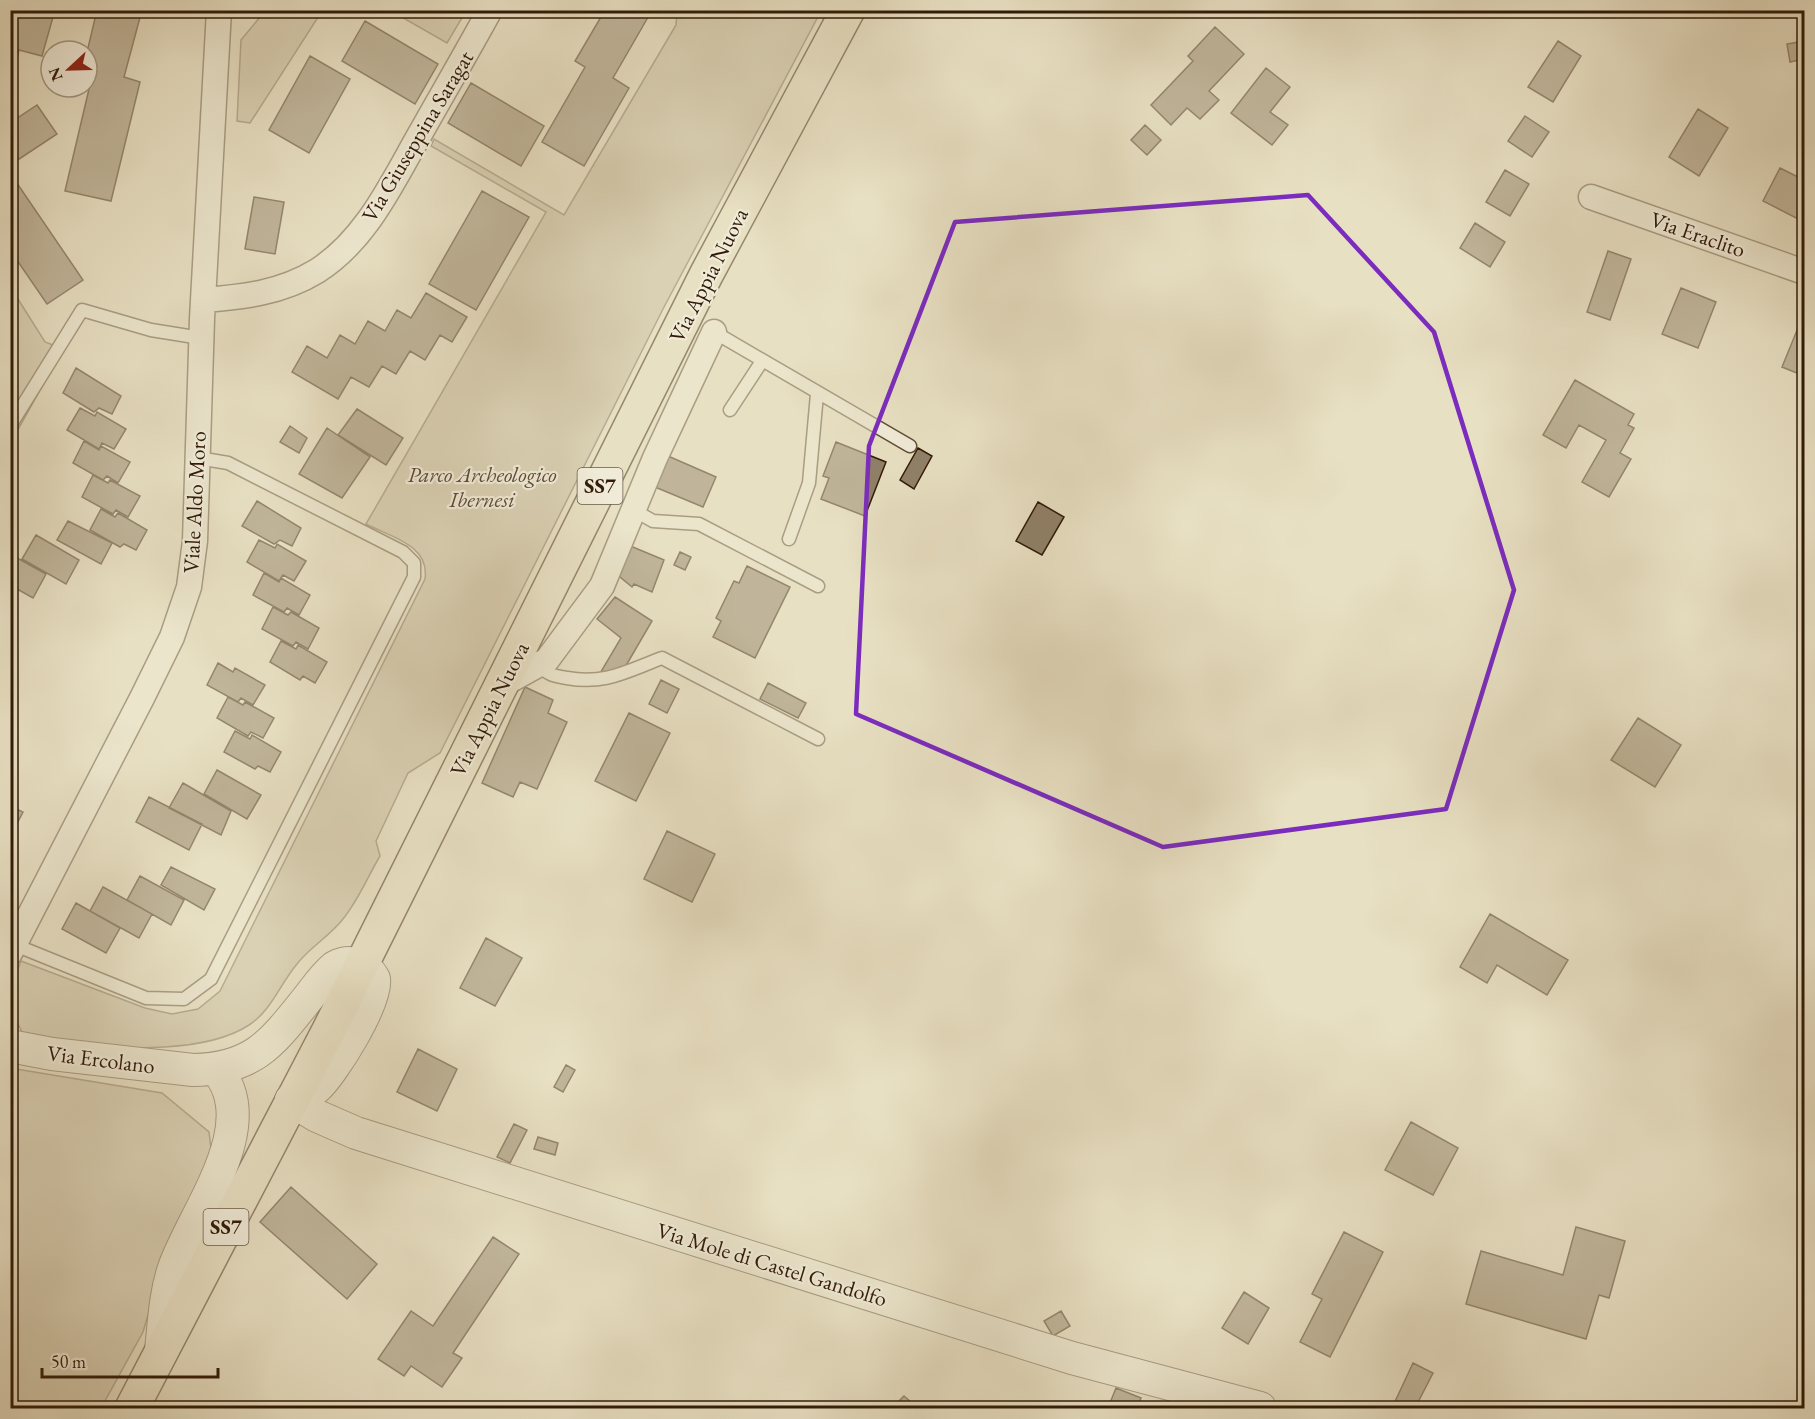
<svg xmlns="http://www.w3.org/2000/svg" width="1815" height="1419" viewBox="0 0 1815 1419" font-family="'EB Garamond',serif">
	<rect width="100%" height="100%" fill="#e8e0c3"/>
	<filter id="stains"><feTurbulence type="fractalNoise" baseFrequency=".00333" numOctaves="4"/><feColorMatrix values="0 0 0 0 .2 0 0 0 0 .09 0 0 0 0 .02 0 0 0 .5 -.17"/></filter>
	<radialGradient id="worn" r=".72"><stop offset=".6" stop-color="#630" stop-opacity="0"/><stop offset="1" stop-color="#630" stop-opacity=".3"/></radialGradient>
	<path fill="#c9bea3" stroke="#7d6c55" stroke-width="1.5" d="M 265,11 L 322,11 L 250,123 L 237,121 L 241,40 Z
		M 391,11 L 466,10 L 466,11 L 447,43 Z
		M 677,11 L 821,11 L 663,309 L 440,753 L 408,773 L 376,841 L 380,856 C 368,876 358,901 343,919 C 330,936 310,947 297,964 C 280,984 272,1010 249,1025 C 196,1060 87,1045 24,1044 C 25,1029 14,1023 11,1008 C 7,992 16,975 21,961 L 145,1008 L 172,1014 L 198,1009 L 220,991 L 425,579 C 430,545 391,537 366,524 L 546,212 L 431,146 L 434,139 L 564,215 L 676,25 Z
		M 11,288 L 45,342 L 63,349 L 11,442 Z
		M 10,1068 L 162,1093 L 209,1132 L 212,1157 L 167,1250 L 143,1332 L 101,1408 L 11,1408 Z"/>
	<path fill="#908169" stroke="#311a07" stroke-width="1.5" d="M 10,10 L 35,10 L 53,17 L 42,56 L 19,50 L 11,82 Z
		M 97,10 L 142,10 L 124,77 L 140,82 L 111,201 L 65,191 L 93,72 L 87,70 L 87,52 Z
		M 605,10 L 651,12 L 613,78 L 629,88 L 584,166 L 542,142 L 585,67 L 575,61 Z
		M 365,21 L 438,64 L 415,104 L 342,61 Z
		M 1215,27 L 1244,54 L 1209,91 L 1219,100 L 1200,119 L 1187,108 L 1171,125 L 1151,105 L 1193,61 L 1188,56 Z
		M 1558,41 L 1581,56 L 1553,102 L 1528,87 Z
		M 1804,41 L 1804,59 L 1790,62 L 1787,44 Z
		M 310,56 L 350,79 L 309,153 L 269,130 Z
		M 1266,68 L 1290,87 L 1270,112 L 1288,125 L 1272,145 L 1231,113 Z
		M 471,83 L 544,126 L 521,166 L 448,123 Z
		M 37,105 L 57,134 L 10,165 L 10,123 Z
		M 1698,109 L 1728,128 L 1699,176 L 1669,157 Z
		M 1525,116 L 1549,132 L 1532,157 L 1508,141 Z
		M 1145,125 L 1161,140 L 1147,155 L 1131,140 Z
		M 1780,168 L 1804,180 L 1804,222 L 1763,201 Z
		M 1505,170 L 1529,184 L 1510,216 L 1486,202 Z
		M 10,173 L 83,280 L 47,304 L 10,250 Z
		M 482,191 L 529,217 L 476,310 L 429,284 Z
		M 254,197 L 284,202 L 275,254 L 245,249 Z
		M 1475,223 L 1505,242 L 1490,267 L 1460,248 Z
		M 1608,251 L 1631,259 L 1610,320 L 1587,312 Z
		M 1681,288 L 1716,302 L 1698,348 L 1662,334 Z
		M 426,293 L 467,317 L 452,342 L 440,335 L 425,360 L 410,351 L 396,374 L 382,366 L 369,387 L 351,377 L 338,399 L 292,372 L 307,346 L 327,358 L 340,335 L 355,344 L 368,321 L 385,331 L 397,310 L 411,318 Z
		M 1802,318 L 1804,320 L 1804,376 L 1782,367 Z
		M 76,368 L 121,396 L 112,414 L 99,408 L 94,412 L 63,393 Z
		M 1575,380 L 1634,414 L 1628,425 L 1634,428 L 1620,453 L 1631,459 L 1609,497 L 1582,482 L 1606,440 L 1579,425 L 1566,448 L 1543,435 Z
		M 80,408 L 95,416 L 97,412 L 126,429 L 114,449 L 102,443 L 99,449 L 67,430 Z
		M 357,409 L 403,438 L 386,465 L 338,435 Z
		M 290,426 L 307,438 L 299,453 L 280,442 Z
		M 327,428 L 370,457 L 342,498 L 299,474 Z
		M 84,441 L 99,450 L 101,446 L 130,462 L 118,483 L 107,476 L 103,480 L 73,463 Z
		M 836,442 L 886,462 L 865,516 L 821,499 L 829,478 L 823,476 Z
		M 918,448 L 932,456 L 914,489 L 900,480 Z
		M 668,456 L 716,477 L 703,507 L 655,487 Z
		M 93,475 L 108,483 L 110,480 L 140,496 L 128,517 L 116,510 L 113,514 L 82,497 Z
		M 257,501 L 301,528 L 292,546 L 280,540 L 274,544 L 242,526 Z
		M 1038,502 L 1064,517 L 1042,555 L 1016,541 Z
		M 101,509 L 115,517 L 118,513 L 147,530 L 136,550 L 124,544 L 120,547 L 90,530 Z
		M 68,521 L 112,543 L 101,564 L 57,540 Z
		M 36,535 L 79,560 L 66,584 L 22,559 Z
		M 259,540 L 275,548 L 277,544 L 306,561 L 294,581 L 283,575 L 279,581 L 247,562 Z
		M 628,545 L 664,560 L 652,592 L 634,584 L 632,587 L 620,577 L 618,573 Z
		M 680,552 L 691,557 L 685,570 L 674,565 Z
		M 10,554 L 46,574 L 33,598 L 10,585 Z
		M 747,566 L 790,587 L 755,658 L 713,637 L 721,621 L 716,618 L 734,581 L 739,583 Z
		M 264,573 L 279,582 L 281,578 L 310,595 L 299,615 L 287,608 L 284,612 L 253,595 Z
		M 615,597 L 652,621 L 624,669 L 599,675 L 621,638 L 597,619 Z
		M 273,607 L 288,615 L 291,612 L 319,628 L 308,649 L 296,642 L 293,646 L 262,629 Z
		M 281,641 L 296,649 L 298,645 L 327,662 L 315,683 L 303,676 L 300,680 L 270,662 Z
		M 218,663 L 233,672 L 235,668 L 265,685 L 253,705 L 241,698 L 238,702 L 207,685 Z
		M 661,680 L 679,689 L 667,713 L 649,704 Z
		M 768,683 L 806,703 L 798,718 L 760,699 Z
		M 525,687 L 553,700 L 548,713 L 567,722 L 537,789 L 520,782 L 513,797 L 482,783 Z
		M 228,697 L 243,705 L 245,702 L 274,718 L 263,738 L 251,732 L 248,736 L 217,718 Z
		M 629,713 L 670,733 L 636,801 L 595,781 Z
		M 1638,718 L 1681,745 L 1655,787 L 1611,760 Z
		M 235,731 L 250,739 L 252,735 L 281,752 L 270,772 L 258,766 L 255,769 L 224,752 Z
		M 217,770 L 261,795 L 247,819 L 204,794 Z
		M 10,773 L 17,776 L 10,789 Z
		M 183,783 L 231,811 L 221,835 L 169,808 Z
		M 149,797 L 202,824 L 189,850 L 136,822 Z
		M 10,806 L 23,812 L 12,833 L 10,832 Z
		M 667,831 L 715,854 L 692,902 L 644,879 Z
		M 171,867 L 215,889 L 204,910 L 161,885 Z
		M 140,876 L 184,900 L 171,925 L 127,900 Z
		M 103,887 L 152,914 L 139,938 L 90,911 Z
		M 76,903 L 120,928 L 106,953 L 62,929 Z
		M 1490,914 L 1568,960 L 1547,995 L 1497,965 L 1487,983 L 1460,967 Z
		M 486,938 L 522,958 L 495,1006 L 460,988 Z
		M 418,1049 L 457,1069 L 437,1111 L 397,1092 Z
		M 566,1065 L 575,1070 L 563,1092 L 554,1087 Z
		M 1411,1122 L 1458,1148 L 1433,1195 L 1385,1170 Z
		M 514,1124 L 527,1130 L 510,1163 L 497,1157 Z
		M 538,1137 L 558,1143 L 555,1155 L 534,1149 Z
		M 291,1187 L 377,1264 L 347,1299 L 260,1222 Z
		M 1576,1227 L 1625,1241 L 1609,1298 L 1599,1295 L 1586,1339 L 1466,1304 L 1481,1251 L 1563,1275 Z
		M 1344,1232 L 1383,1252 L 1330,1357 L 1300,1342 L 1322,1299 L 1312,1294 Z
		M 493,1237 L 519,1254 L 453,1353 L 462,1358 L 442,1387 L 411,1366 L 404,1376 L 378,1359 L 411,1311 L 433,1326 Z
		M 1244,1292 L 1269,1308 L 1248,1344 L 1222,1328 Z
		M 1061,1311 L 1070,1326 L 1053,1336 L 1044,1321 Z
		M 1413,1363 L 1433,1373 L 1415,1408 L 1392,1408 Z
		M 1116,1388 L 1141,1398 L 1137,1408 L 1108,1408 Z
		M 904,1396 L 918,1408 L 892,1408 Z"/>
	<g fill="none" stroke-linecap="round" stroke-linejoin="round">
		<g stroke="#5f4c36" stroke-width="15">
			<path id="service" d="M 714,332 L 910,446
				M 730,410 L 762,361
				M 10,426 L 82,310 L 151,330 L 201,338
				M 635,511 L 653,521 L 699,524 L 818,586
				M 789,539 L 809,483 L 817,394
				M 539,665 C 548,675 554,676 567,678 C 605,685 627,671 662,658 L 818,739
				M 15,945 L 146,998 L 184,999 L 211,979 L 414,577 L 414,563 L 403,552 L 228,463 L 198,458"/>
		</g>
		<g stroke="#5f4c36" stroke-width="27">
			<path id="minor" d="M 1591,197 L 1804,272
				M 203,300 C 243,297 281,293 317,271 C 366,240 392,183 420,134 C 443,93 467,52 490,10
				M 500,686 L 547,660 L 602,586 L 655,458 L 714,332
				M 10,953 L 142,698 L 172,637 L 189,587 L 195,541 L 202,319 L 219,10"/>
		</g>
		<g stroke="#5f4c36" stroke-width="34">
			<path id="tertiary" d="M 10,1046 L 52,1054 L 193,1070 C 254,1069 272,1043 308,998 C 316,988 324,976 335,967 C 350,959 366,964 374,979 C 378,1000 333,1073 316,1088 C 308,1094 300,1097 291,1100
				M 291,1100 L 317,1116 L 356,1133 L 1072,1358 L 1260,1408
				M 161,1350 C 164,1323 165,1294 174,1268 C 193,1213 265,1124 216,1069"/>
		</g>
		<g stroke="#311a07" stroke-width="36">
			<path id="primary" d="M 132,1408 L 328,1032 L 706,275 L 848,10"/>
		</g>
		<use href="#service" stroke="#f0ebd8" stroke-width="12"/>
		<use href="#minor" stroke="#f0ebd8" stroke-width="24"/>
		<use href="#tertiary" stroke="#f0ebd8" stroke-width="32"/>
		<use href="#primary" stroke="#e8e0c3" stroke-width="33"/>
	</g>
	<path d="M0 0H1815V1419H0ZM 1308,195 L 1434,332 L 1514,590 L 1446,809 L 1163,847 L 856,714 L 869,446 L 955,222 Z" fill="#e8e0c3" fill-opacity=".55" fill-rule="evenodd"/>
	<path fill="none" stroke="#7b2cbf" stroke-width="4.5" stroke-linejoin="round" d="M 1308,195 L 1434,332 L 1514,590 L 1446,809 L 1163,847 L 856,714 L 869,446 L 955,222 Z"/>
	<g text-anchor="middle" stroke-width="4.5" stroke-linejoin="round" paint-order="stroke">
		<g fill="#f0ebd8" stroke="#6a5946" stroke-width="1.5">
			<rect x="577.5" y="468" width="45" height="36" rx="4.5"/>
			<rect x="203.5" y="1209" width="45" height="36" rx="4.5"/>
		</g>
		<g font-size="21" font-weight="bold" fill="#311a07">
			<text x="600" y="493">SS7</text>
			<text x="226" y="1234">SS7</text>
		</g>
		<g font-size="22" fill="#311a07" stroke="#f0ebd8">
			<text transform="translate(417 136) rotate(-59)" y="8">Via Giuseppina Saragat</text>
			<text transform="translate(1698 234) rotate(19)" y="8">Via Eraclito</text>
			<text transform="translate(708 275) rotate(-63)" y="8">Via Appia Nuova</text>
			<text transform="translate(194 502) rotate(-87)" y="8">Viale Aldo Moro</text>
			<text transform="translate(489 709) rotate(-63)" y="8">Via Appia Nuova</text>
			<text transform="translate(101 1059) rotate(7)" y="8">Via Ercolano</text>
			<text transform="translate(772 1264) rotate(17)" y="8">Via Mole di Castel Gandolfo</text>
		</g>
		<g font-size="22" font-style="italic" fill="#5f4b36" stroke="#f0ebd8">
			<text x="482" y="482">Parco Archeologico<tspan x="482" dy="25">Ibernesi</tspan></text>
		</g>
	</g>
	<rect width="1815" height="1419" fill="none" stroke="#e8e0c3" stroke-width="36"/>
	<rect x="12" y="12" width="1791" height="1395" fill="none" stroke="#311a07" stroke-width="3"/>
	<rect x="18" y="18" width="1779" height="1383" fill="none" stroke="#311a07" stroke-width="1.5"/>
	<g transform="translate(69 69) rotate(248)"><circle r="28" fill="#f0ebd8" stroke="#a49784" stroke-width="1.5"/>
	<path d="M0-4.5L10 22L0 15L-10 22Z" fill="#8f2418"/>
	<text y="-9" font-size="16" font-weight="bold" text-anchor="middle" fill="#311a07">N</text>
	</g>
	<path d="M42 1368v9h176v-9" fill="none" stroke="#311a07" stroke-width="3"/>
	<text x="51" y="1368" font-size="18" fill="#311a07" stroke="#f0ebd8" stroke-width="4.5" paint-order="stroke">50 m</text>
	<rect width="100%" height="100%" filter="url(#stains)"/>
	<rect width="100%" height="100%" fill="url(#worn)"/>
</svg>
